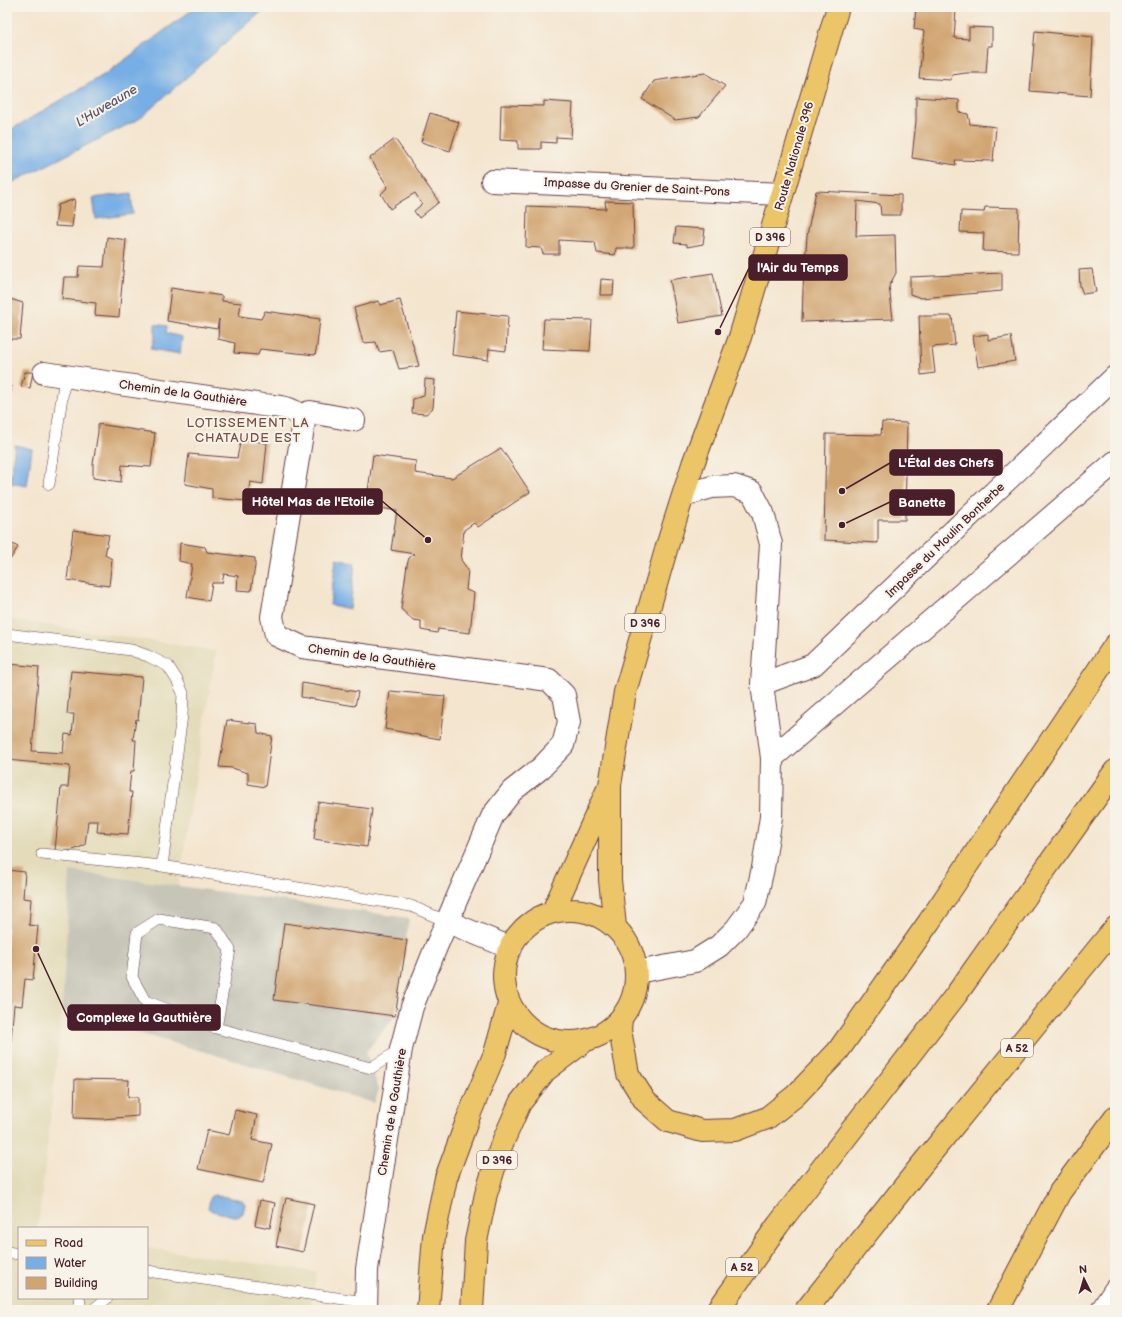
<svg xmlns="http://www.w3.org/2000/svg" width="1122" height="1317" viewBox="0 0 1122 1317" font-family="'Balsamiq Sans',sans-serif">
	<rect width="100%" height="100%" fill="#f7f3e8"/>
	<filter id="ink" filterUnits="userSpaceOnUse"><feTurbulence type="fractalNoise" baseFrequency=".025" numOctaves="2"/><feDisplacementMap in="SourceGraphic" scale="8" xChannelSelector="R" yChannelSelector="G"/><feConvolveMatrix kernelMatrix="1 2 1 2 8 2 1 2 1" color-interpolation-filters="sRGB"/></filter>
	<filter id="wash" filterUnits="userSpaceOnUse"><feTurbulence type="fractalNoise" baseFrequency=".012" numOctaves="4" result="noise"/><feDisplacementMap in="SourceGraphic" scale="16" xChannelSelector="R" yChannelSelector="G"/><feGaussianBlur stdDeviation="0.9" result="paint"/><feColorMatrix in="noise" values="0 0 0 0 0 0 0 0 0 0 0 0 0 0 0 0 0 1.4 0 .05"/><feComposite in="paint" operator="in"/></filter>
	<g filter="url(#wash)">
		<rect width="100%" height="100%" fill="#f4e5cf"/>
		<path fill="#e3dbba" d="M 7,619 L 216,651 L 178,887 L 70,872 L 62,1011 L 38,1228 L 19,1228 L 19,1298 L 147,1298 L 147,1248 L 317,1272 L 310,1310 L 7,1310 Z"/>
		<path fill="#c6c5b8" d="M 70,871 L 409,918 L 395,1016 L 366,1052 L 379,1090 L 374,1103 L 226,1058 L 62,1011 Z"/>
		<path fill="#76aee5" stroke="#606688" d="M 196,7 L 267,7 L 139,119 L 7,185 L 7,132 L 107,73 Z
			M 131,193 L 133,214 L 96,219 L 93,198 Z
			M 155,324 L 167,326 L 166,333 L 182,337 L 180,354 L 151,349 L 155,335 Z
			M 15,445 L 32,449 L 27,486 L 10,483 Z
			M 336,559 L 355,563 L 350,609 L 330,605 Z
			M 215,1195 L 242,1200 L 245,1204 L 243,1213 L 238,1217 L 212,1211 L 208,1208 L 211,1196 Z"/>
		<g id="blocks">
			<path fill="#d1a572" d="M 916,7 L 933,7 L 956,10 L 954,38 L 969,39 L 969,27 L 992,28 L 992,46 L 988,46 L 986,73 L 966,73 L 952,75 L 951,80 L 919,78 L 924,31 L 914,29 Z
				M 1035,31 L 1093,37 L 1090,96 L 1030,91 Z
				M 705,73 L 725,86 L 699,117 L 675,120 L 642,99 L 654,81 Z
				M 916,97 L 959,100 L 959,112 L 968,114 L 970,124 L 996,127 L 993,161 L 955,160 L 956,165 L 912,158 L 916,121 Z
				M 544,101 L 573,103 L 571,138 L 556,137 L 556,143 L 541,142 L 541,149 L 518,149 L 518,141 L 500,140 L 501,105 L 544,106 Z
				M 430,113 L 459,122 L 450,151 L 421,142 Z
				M 395,139 L 439,202 L 419,218 L 414,211 L 422,204 L 415,193 L 400,202 L 390,209 L 381,194 L 388,187 L 370,158 Z
				M 816,191 L 901,195 L 901,215 L 881,215 L 880,204 L 857,201 L 856,236 L 895,235 L 896,273 L 889,286 L 893,319 L 802,322 L 803,289 L 807,236 Z
				M 75,199 L 72,227 L 55,226 L 58,205 Z
				M 605,201 L 633,202 L 634,248 L 616,248 L 615,255 L 597,253 L 595,242 L 559,240 L 559,254 L 543,254 L 541,248 L 526,247 L 527,206 L 606,209 Z
				M 985,207 L 1019,208 L 1018,252 L 983,251 L 984,233 L 960,232 L 961,211 L 984,212 Z
				M 676,227 L 705,229 L 703,244 L 687,247 L 687,244 L 674,243 Z
				M 107,237 L 126,240 L 119,317 L 95,315 L 96,303 L 62,299 L 64,277 L 78,277 L 79,266 L 104,267 Z
				M 1092,269 L 1096,292 L 1083,294 L 1080,286 L 1079,270 Z
				M 713,273 L 722,316 L 678,323 L 670,280 Z
				M 1002,273 L 1002,291 L 921,298 L 910,294 L 910,277 Z
				M 601,279 L 614,280 L 613,295 L 600,295 Z
				M 171,288 L 222,296 L 222,301 L 241,303 L 239,316 L 261,319 L 265,311 L 320,319 L 317,345 L 315,355 L 260,349 L 258,355 L 234,353 L 235,343 L 218,339 L 219,319 L 217,329 L 167,321 Z
				M 7,298 L 23,303 L 20,339 L 7,339 Z
				M 400,300 L 419,366 L 399,369 L 393,350 L 379,352 L 376,342 L 363,343 L 354,308 L 378,301 L 380,305 Z
				M 456,311 L 508,316 L 506,351 L 489,349 L 488,360 L 452,355 Z
				M 919,316 L 952,316 L 955,345 L 932,347 L 935,373 L 921,375 Z
				M 544,319 L 592,320 L 590,351 L 542,349 Z
				M 988,334 L 988,340 L 1011,336 L 1015,361 L 978,367 L 973,336 Z
				M 25,372 L 33,372 L 30,388 L 21,387 Z
				M 425,379 L 435,380 L 433,408 L 426,414 L 412,413 L 413,399 L 424,396 Z
				M 7,386 L 12,386 L 9,401 L 7,400 Z
				M 882,422 L 907,423 L 905,520 L 878,520 L 878,543 L 824,540 L 826,434 L 881,435 Z
				M 98,424 L 155,433 L 151,467 L 122,465 L 121,482 L 93,478 L 93,464 L 98,432 Z
				M 241,439 L 267,443 L 263,484 L 250,482 L 247,501 L 212,498 L 212,489 L 185,484 L 189,454 L 237,458 Z
				M 501,448 L 530,492 L 478,527 L 474,523 L 464,530 L 461,560 L 468,570 L 466,590 L 474,593 L 470,633 L 438,629 L 437,633 L 421,630 L 421,621 L 413,620 L 401,609 L 407,565 L 409,558 L 414,554 L 391,550 L 397,511 L 366,505 L 373,455 L 416,461 L 415,473 L 452,478 Z
				M 73,530 L 109,535 L 105,555 L 112,559 L 109,586 L 67,580 Z
				M 7,541 L 18,547 L 8,563 L 7,563 Z
				M 180,543 L 205,547 L 207,552 L 255,558 L 255,566 L 251,591 L 237,590 L 238,576 L 224,574 L 222,583 L 212,583 L 209,601 L 187,597 L 192,564 L 179,561 Z
				M 10,664 L 39,667 L 32,751 L 63,753 L 65,734 L 72,735 L 74,714 L 67,714 L 71,671 L 142,677 L 138,720 L 136,719 L 133,740 L 136,740 L 134,771 L 131,771 L 129,792 L 132,792 L 128,834 L 97,832 L 98,821 L 88,821 L 85,845 L 76,849 L 68,851 L 55,851 L 61,787 L 68,787 L 70,766 L 7,760 L 7,675 L 8,675 Z
				M 302,683 L 358,692 L 355,706 L 301,697 Z
				M 390,691 L 445,696 L 440,739 L 385,729 Z
				M 227,720 L 257,724 L 258,733 L 272,736 L 265,787 L 248,784 L 248,773 L 232,768 L 219,767 Z
				M 318,802 L 372,809 L 367,847 L 314,839 Z
				M 7,870 L 25,872 L 23,898 L 31,899 L 29,925 L 38,926 L 33,980 L 25,979 L 22,1006 L 14,1005 L 8,1072 L 7,1072 Z
				M 284,923 L 407,940 L 395,1016 L 274,1000 Z
				M 75,1079 L 129,1080 L 128,1097 L 138,1097 L 138,1116 L 103,1119 L 74,1118 Z
				M 235,1110 L 257,1115 L 252,1140 L 272,1144 L 263,1183 L 198,1169 L 207,1130 L 229,1135 Z
				M 286,1198 L 314,1204 L 303,1252 L 276,1246 Z
				M 260,1200 L 275,1203 L 270,1228 L 255,1225 Z"/>
		</g>
	</g>
	<g filter="url(#ink)">
		<use href="#blocks" fill-opacity="0" stroke="#643d44" stroke-width="1"/>
		<g fill="none" stroke-linecap="round" stroke-linejoin="round">
			<g stroke="#643d44" stroke-width="12">
				<path id="service" d="M 49,484 L 65,377
					M 7,634 L 131,650 L 148,656 L 168,666 L 177,680 L 183,693 L 182,715 L 162,866
					M 42,854 L 162,866 L 411,906 L 448,922
					M 216,1028 L 230,950 L 216,928 L 159,919 L 137,933 L 132,977 L 145,1001 L 216,1028 L 371,1068 L 401,1049
					M 7,1252 L 19,1254
					M 147,1271 L 365,1302
					M 79,1298 L 81,1310
					M 93,1310 L 107,1298"/>
			</g>
			<g stroke="#643d44" stroke-width="24">
				<path id="minor" d="M 492,181 L 782,194
					M 44,373 L 263,405 C 279,407 296,406 304,422 L 272,617 L 276,635 L 302,647 L 549,680 L 564,695 L 569,722 L 563,745 L 541,768 L 512,791 L 493,815 L 436,947 L 412,1007 L 401,1049 L 367,1269 L 366,1310
					M 301,415 L 310,412 L 354,420
					M 762,684 L 813,665 L 1115,377
					M 772,758 L 1115,462
					M 448,922 L 511,948
					M 637,972 L 695,961 L 719,946 L 736,929 L 755,903 L 763,868 L 771,817 L 772,758 L 762,684 L 771,544 L 763,513 L 752,492 L 734,486 L 712,487 L 684,495
					M 1102,1310 L 1115,1290"/>
			</g>
			<g stroke="#643d44" stroke-width="24">
				<path id="primary" d="M504 976a66 66 0 1 1 132 0a66 66 0 1 1-132 0Z
					M 553,911 L 607,791
					M 615,926 L 610,880 L 610,785 L 625,692 L 668,543 L 693,464 L 740,337 L 838,7
					M 428,1310 L 434,1236 L 446,1178 L 470,1113 L 495,1053 L 509,1004
					M 472,1310 L 476,1241 L 486,1194 L 501,1146 L 520,1103 L 545,1071 L 586,1040"/>
			</g>
			<g stroke="#643d44" stroke-width="24">
				<path id="motorway" d="M 621,1019 L 620,1030 L 628,1074 L 645,1101 L 668,1121 L 702,1131 L 735,1130 L 767,1118 L 795,1096 L 838,1051 L 929,922 L 1115,645
					M 718,1310 L 778,1225 L 956,995 L 1115,771
					M 806,1310 L 919,1168 L 1115,928
					M 998,1310 L 1060,1192 L 1115,1118"/>
			</g>
			<use href="#service" stroke="#fff" stroke-width="11"/>
			<use href="#minor" stroke="#fff" stroke-width="22"/>
			<use href="#primary" stroke="#ecc569" stroke-width="22"/>
			<use href="#motorway" stroke="#ecc569" stroke-width="22"/>
		</g>
	</g>
	<g text-anchor="middle" stroke-width="4" stroke-linejoin="round" paint-order="stroke">
		<g fill="#f7f3e8" stroke="#7e5f64" stroke-width="1">
			<rect x="750" y="228" width="40" height="18" rx="3"/>
			<rect x="625" y="614" width="40" height="18" rx="3"/>
			<rect x="1001" y="1039" width="32" height="18" rx="3"/>
			<rect x="477" y="1151" width="40" height="18" rx="3"/>
			<rect x="726" y="1258" width="32" height="18" rx="3"/>
		</g>
		<g font-size="11" font-weight="bold" fill="#4a1f2b">
			<text x="770" y="241">D 396</text>
			<text x="645" y="627">D 396</text>
			<text x="1017" y="1052">A 52</text>
			<text x="497" y="1164">D 396</text>
			<text x="742" y="1271">A 52</text>
		</g>
		<g font-size="12" fill="#4a1f2b" stroke="#f7f3e8">
			<text transform="translate(794 156) rotate(-74)" y="4">Route Nationale 396</text>
			<text transform="translate(637 187) rotate(3)" y="4">Impasse du Grenier de Saint-Pons</text>
			<text transform="translate(183 393) rotate(8)" y="4">Chemin de la Gauthière</text>
			<text transform="translate(945 540) rotate(-44)" y="4">Impasse du Moulin Bonherbe</text>
			<text transform="translate(372 657) rotate(8)" y="4">Chemin de la Gauthière</text>
			<text transform="translate(392 1112) rotate(-81)" y="4">Chemin de la Gauthière</text>
		</g>
		<g font-size="13" font-style="italic" fill="#59516c" stroke="#f7f3e8">
			<text transform="translate(106 105) rotate(-31)" y="5">L'Huveaune</text>
		</g>
		<g font-size="13" letter-spacing="1" fill="#794e44" stroke="#f7f3e8">
			<text x="248" y="427">LOTISSEMENT LA<tspan x="248" dy="15">CHATAUDE EST</tspan></text>
		</g>
	</g>
	<path fill="none" stroke="#4a1f2b" stroke-width="1.5" d="M718 332L749 268M842 491L890 463M428 540L382 501M842 525L890 502M36 949L68 1018"/>
	<g fill="#4a1f2b" stroke="#f7f3e8" stroke-width="1.5">
		<circle cx="718" cy="332" r="4"/>
		<circle cx="842" cy="491" r="4"/>
		<circle cx="428" cy="540" r="4"/>
		<circle cx="842" cy="525" r="4"/>
		<circle cx="36" cy="949" r="4"/>
	</g>
	<g fill="#4a1f2b" stroke="#4a1f2b" stroke-width="1.5">
		<rect x="749" y="255" width="98" height="25" rx="4"/>
		<rect x="890" y="450" width="112" height="25" rx="4"/>
		<rect x="243" y="489" width="139" height="25" rx="4"/>
		<rect x="890" y="490" width="64" height="25" rx="4"/>
		<rect x="68" y="1005" width="152" height="25" rx="4"/>
	</g>
	<g font-size="13" text-anchor="middle" font-weight="bold" fill="#fff">
		<text x="798" y="272">l'Air du Temps</text>
		<text x="946" y="467">L'Étal des Chefs</text>
		<text x="313" y="506">Hôtel Mas de l'Etoile</text>
		<text x="922" y="507">Banette</text>
		<text x="144" y="1022">Complexe la Gauthière</text>
	</g>
	<rect width="1122" height="1317" fill="none" stroke="#f7f3e8" stroke-width="24"/>
	<rect x="18" y="1227" width="130" height="72" fill="#f7f3e8" stroke="#b29e9c"/>
	<rect x="26" y="1240" width="20" height="6" fill="#ecc569" stroke="#b29e9c"/>
	<text x="54" y="1247" font-size="12" fill="#4a1f2b">Road</text>
	<rect x="26" y="1257" width="20" height="12" fill="#76aee5" stroke="#b29e9c"/>
	<text x="54" y="1267" font-size="12" fill="#4a1f2b">Water</text>
	<rect x="26" y="1277" width="20" height="12" fill="#d1a572" stroke="#b29e9c"/>
	<text x="54" y="1287" font-size="12" fill="#4a1f2b">Building</text>
	<g transform="translate(1084 1279) rotate(355)" stroke="#f7f3e8" stroke-width="3" paint-order="stroke">
	<path d="M0-3L7 15L0 10L-7 15Z" fill="#4a1f2b"/>
	<text y="-6" font-size="11" font-weight="bold" text-anchor="middle" fill="#4a1f2b">N</text>
	</g>
</svg>
